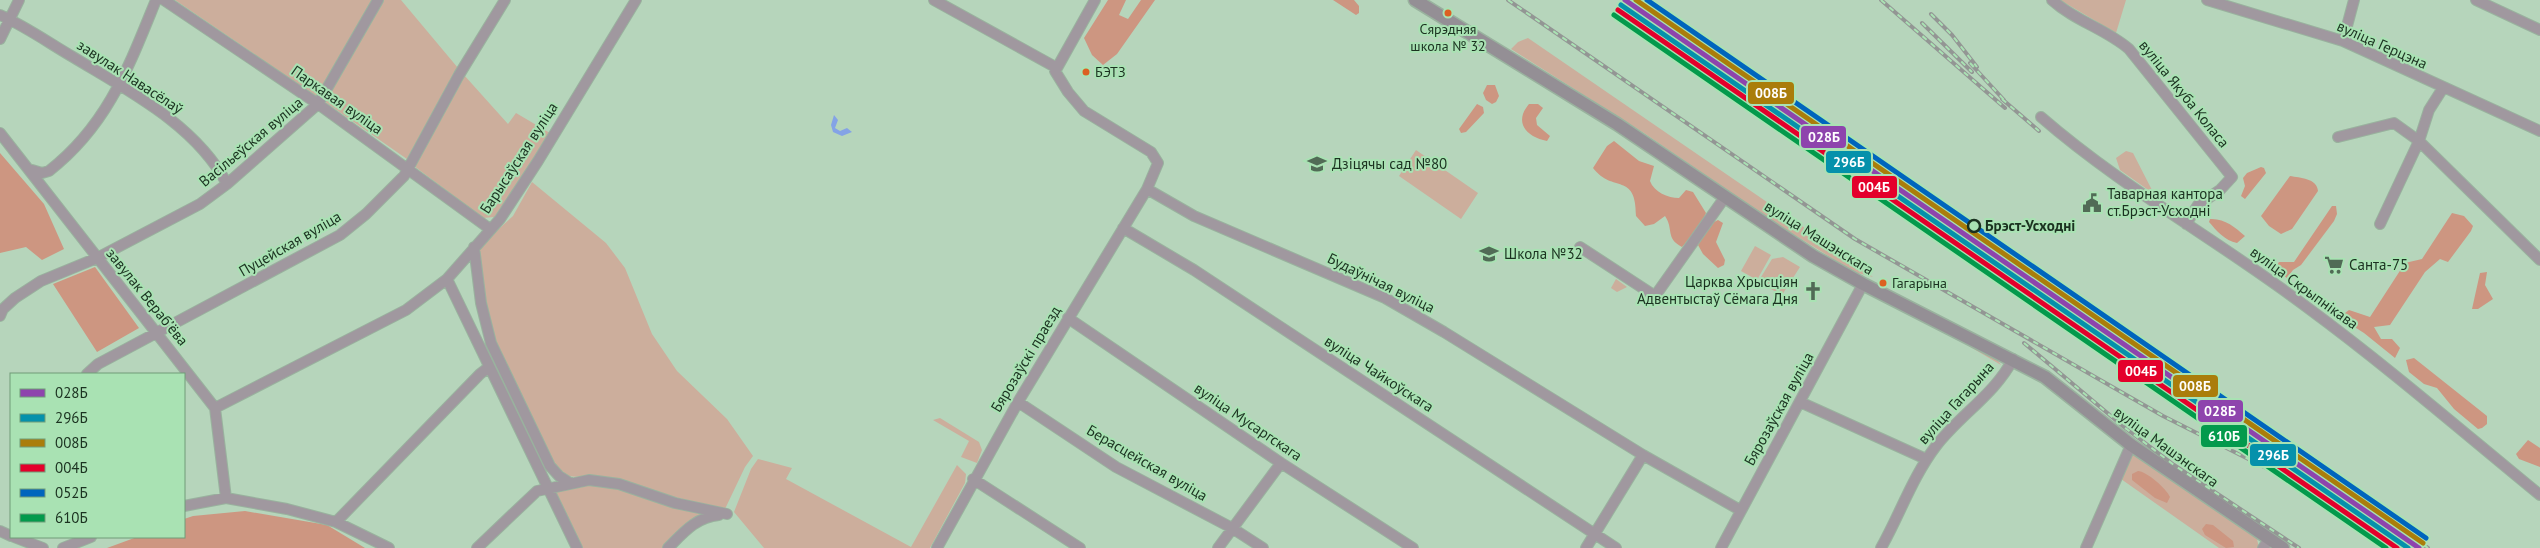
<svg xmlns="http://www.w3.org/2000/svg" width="2540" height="548" viewBox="0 0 2540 548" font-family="'PT Sans',sans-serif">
	<rect width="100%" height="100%" fill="#b6d5bb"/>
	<path fill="#ccae9c" d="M 175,0 L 373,0 L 317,97 Z
		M 384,0 L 401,0 L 458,68 L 407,159 L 325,102 Z
		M 2060,0 L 2126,0 L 2116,33 Z
		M 1528,38 L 1831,246 L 1873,277 L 1854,272 L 1774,222 L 1644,133 L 1511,49 L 1518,42 Z
		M 464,75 L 508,124 L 516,113 L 550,133 L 505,205 L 494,217 L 483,218 L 414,166 Z
		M 1416,150 L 1478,193 L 1461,219 L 1399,176 Z
		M 2126,151 L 2133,153 L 2154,194 L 2120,170 L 2116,158 Z
		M 532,182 L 606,243 L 625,268 L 652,334 L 677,371 L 727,419 L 753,456 L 745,467 L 725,509 L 584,476 C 567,479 561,473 550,461 L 492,341 L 484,297 L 479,247 L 513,216 Z
		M 1755,246 L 1771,255 L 1757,280 L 1741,271 Z
		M 1783,257 L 1800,267 L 1782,295 L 1758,282 L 1772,259 Z
		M 1616,279 L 1627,287 L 1617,292 L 1611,288 Z
		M 1962,342 C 1975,346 1994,352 2001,365 Z
		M 940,418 L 979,442 L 982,450 L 977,463 L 961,457 L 969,441 L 933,420 Z
		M 2135,454 L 2257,539 L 2259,548 L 2219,548 L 2121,479 L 2132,456 Z
		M 758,459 L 792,468 L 786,479 L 911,547 L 957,465 L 966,474 L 965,483 L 930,548 L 764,548 L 734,512 L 751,469 Z
		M 592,485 L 614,488 L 702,514 L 687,524 L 663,548 L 581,548 L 553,491 Z"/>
	<path fill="#cd9681" d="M 1108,0 L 1126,0 L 1119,15 L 1128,19 L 1141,0 L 1155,0 L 1117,54 L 1103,65 L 1092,55 L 1084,38 Z
		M 1333,0 L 1354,0 L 1359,6 L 1359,13 L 1356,15 Z
		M 1487,85 L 1495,85 L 1499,96 L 1496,102 L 1492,104 L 1486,100 L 1483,93 Z
		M 1477,104 L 1483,107 L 1484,113 L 1466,132 L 1461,133 L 1459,129 Z
		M 1529,104 L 1538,104 L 1543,108 L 1536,118 L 1537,125 L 1550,136 L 1547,141 C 1527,137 1513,123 1529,104 Z
		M 1614,141 L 1639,161 L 1654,166 L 1650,181 C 1654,192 1668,198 1679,198 L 1686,190 L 1693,192 L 1706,213 L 1700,226 L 1682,247 C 1665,238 1674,229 1665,216 L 1654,224 L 1645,226 L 1636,216 C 1636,171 1613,194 1593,168 L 1607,146 Z
		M 0,153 L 44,204 L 64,249 L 42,260 L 26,247 L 0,253 Z
		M 2261,167 L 2264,168 L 2266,173 L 2245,199 L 2241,196 L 2245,186 L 2243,178 L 2247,173 Z
		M 2290,176 C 2300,178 2317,178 2318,191 L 2292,229 L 2281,234 L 2269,226 L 2261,216 Z
		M 2332,206 L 2336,206 L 2337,214 L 2334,221 L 2301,265 L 2293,270 L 2287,278 L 2274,269 L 2279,262 L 2294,262 Z
		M 2452,213 L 2464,216 L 2473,226 L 2471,231 L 2448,262 L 2440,259 L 2425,272 L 2390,325 L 2374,327 L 2381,339 L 2392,339 L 2400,348 L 2395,358 L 2364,333 L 2345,321 L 2345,313 L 2349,310 L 2370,317 L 2405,263 L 2422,259 Z
		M 2210,219 C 2224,218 2235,227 2245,236 L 2237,243 C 2225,241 2216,230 2209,222 Z
		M 1718,220 L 1723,223 L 1716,242 L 1725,260 L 1724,265 L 1718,268 L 1703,254 L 1698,245 L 1712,223 Z
		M 95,267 L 139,328 L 97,352 L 53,284 Z
		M 2487,272 L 2485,285 L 2493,299 L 2478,309 L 2472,309 L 2480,273 Z
		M 2414,358 L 2487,416 L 2487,424 L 2482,428 L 2478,429 L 2454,409 L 2437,388 L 2424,384 L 2409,372 L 2406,360 Z
		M 2528,440 L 2540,448 L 2540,467 L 2519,459 L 2516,454 Z
		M 2138,471 C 2146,471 2167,489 2170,497 L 2167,503 L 2155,498 L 2132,480 L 2132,474 Z
		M 245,511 L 327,525 L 365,548 L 107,548 L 137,537 L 184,537 L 184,519 L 193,516 Z
		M 2206,524 L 2213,525 L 2233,541 L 2234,547 L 2226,548 L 2205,535 L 2202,529 Z"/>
	<path fill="#84a3e6" d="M 834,115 L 838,120 L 835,128 L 840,131 L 847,128 L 852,132 L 842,136 L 833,132 L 831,125 Z"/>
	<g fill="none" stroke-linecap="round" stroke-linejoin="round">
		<g stroke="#99b29e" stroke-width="12">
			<path id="minor" d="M 164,0 L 318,104 L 490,229
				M 934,0 L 1057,68
				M 2052,0 C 2075,21 2106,29 2129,49 L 2232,177 L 2220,190 L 2198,205 L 2186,224
				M 2207,0 L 2343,41 L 2540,131
				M 2476,0 L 2540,30
				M 0,15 C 25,26 49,43 73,57 C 129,91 196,125 227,184
				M 0,39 L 19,0
				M 2343,41 L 2354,0
				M 1057,68 L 1095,0
				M 2041,117 C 2124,189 2221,242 2308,308 C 2388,367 2463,432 2540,495
				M 0,133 L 215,408 L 226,498
				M 2338,137 L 2394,123 L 2419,141 L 2540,260
				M 32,170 L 42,173 L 49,171 C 108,125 129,66 156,0
				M 1147,189 L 1194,216 L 1385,298 L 1444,332 L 1643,455 L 1740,510
				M 2380,224 L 2419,141 L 2429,110 L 2443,88
				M 1123,228 L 1194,270 L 1616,548
				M 474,247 L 481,303 L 491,343 L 550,466 L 559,476 L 570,483
				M 1580,247 L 1655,296 L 1725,197
				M 447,279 L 577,548
				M 0,316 L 3,309 L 15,298 L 41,281 L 97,258 L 200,204 L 227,184 L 318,104 L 378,0
				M 1068,318 L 1281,463 L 1413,548
				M 87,374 L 98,364 L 340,235 L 366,214 L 404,176 L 459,75 L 505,0
				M 1018,402 L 1116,467 L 1232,528 L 1263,548
				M 1800,402 L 1926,459
				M 215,408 L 406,310 L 447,279 L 500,219 L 538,161 L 636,0
				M 973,479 L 1080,548
				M 184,506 L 226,498 L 287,509 L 336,522 L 389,548
				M 336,522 L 480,374 L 489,367
				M 0,531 L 11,536
				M 14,537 L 43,548
				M 63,548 L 91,537
				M 477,548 L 537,491 L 589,480 L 619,484 L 675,503 L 727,514
				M 668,548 C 683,533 696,517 719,515
				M 937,548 L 1018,402 L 1147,189 L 1158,163 L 1151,152 L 1084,111 L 1068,92 L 1055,71 L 1057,68
				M 1218,548 L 1281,463
				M 1586,548 L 1643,455
				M 1721,548 L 1863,284
				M 1881,548 C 1900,514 1913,476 1936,446 C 1960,415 1995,394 2013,359
				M 2086,548 L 2131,445
				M 2263,548 L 2269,539"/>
		</g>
		<g stroke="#99b29e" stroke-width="15">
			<path id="major" d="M 1415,0 L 1617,124 L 1813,256 L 1863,284 L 2045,377 L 2131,445 L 2283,548"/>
		</g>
		<use href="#minor" stroke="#a0989f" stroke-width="10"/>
		<use href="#major" stroke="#948f95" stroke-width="12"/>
		<g stroke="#939694" stroke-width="4">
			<path id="rail" d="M 1508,0 L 1855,239 L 2163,416 L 2288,479 L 2391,548
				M 1635,0 L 2027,271 L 2082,310 L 2130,349
				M 1881,0 L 2005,108
				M 1931,14 L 1952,35 L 1977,67
				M 1922,23 L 1972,72
				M 1970,63 L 2004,100
				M 2002,99 L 2039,131
				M 2125,340 L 2428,548
				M 2024,343 L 2124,427 L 2174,465 L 2299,548"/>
		</g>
		<use href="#rail" stroke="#a9e2b3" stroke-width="2" stroke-dasharray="5.5" stroke-linecap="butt"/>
		<g stroke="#a9e2b3" stroke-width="9">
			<path id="rail-1" d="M 1625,0 L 2419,548"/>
		</g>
		<g stroke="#a9e2b3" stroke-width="9">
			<path id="rail-2" d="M 1621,5 L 2408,548"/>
		</g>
		<g stroke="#a9e2b3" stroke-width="9">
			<path id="rail-3" d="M 1636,0 L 2423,543"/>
		</g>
		<g stroke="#a9e2b3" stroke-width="9">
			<path id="rail-4" d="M 1618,10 L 2397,548"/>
		</g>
		<g stroke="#a9e2b3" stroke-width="9">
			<path id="rail-5" d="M 1647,0 L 2426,538"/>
		</g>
		<g stroke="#a9e2b3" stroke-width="9">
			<path id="rail-6" d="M 1614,15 L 2386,548"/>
		</g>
		<use href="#rail-1" stroke="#8e44ad" stroke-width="5"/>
		<use href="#rail-2" stroke="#0591ab" stroke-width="5"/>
		<use href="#rail-3" stroke="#aa7d0b" stroke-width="5"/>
		<use href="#rail-4" stroke="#e4002b" stroke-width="5"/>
		<use href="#rail-5" stroke="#0065bd" stroke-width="5"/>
		<use href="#rail-6" stroke="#039a4c" stroke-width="5"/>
	</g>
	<defs>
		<g id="school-bare" transform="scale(1.5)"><path d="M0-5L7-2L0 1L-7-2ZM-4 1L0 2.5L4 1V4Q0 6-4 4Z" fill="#516b56" stroke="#a9e2b3" stroke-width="2.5" paint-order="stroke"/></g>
		<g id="civic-bare" transform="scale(1.5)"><path d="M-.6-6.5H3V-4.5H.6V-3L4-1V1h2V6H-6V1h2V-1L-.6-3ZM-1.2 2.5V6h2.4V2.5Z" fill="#516b56" stroke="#a9e2b3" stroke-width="2.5" paint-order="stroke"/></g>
		<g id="supermarket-bare" transform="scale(1.5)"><path d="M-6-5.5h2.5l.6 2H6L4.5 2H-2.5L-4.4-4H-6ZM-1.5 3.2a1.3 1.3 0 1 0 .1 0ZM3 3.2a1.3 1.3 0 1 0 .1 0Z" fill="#516b56" stroke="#a9e2b3" stroke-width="2.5" paint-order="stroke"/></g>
		<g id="church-bare" transform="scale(1.5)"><path d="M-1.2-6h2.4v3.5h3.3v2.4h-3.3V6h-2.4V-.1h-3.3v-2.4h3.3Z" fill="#516b56" stroke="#a9e2b3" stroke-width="2.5" paint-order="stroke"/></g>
	</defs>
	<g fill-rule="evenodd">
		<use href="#school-bare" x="1317" y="164"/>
		<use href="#civic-bare" x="2092" y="203"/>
		<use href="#school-bare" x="1489" y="254"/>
		<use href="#supermarket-bare" x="2334" y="265"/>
		<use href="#church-bare" x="1813" y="291"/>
	</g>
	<g fill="#dc6022" stroke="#a9e2b3" stroke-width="2">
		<circle cx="1448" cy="13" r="4.5"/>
		<circle cx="1086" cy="72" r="4.5"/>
		<circle cx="1883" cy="283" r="4.5"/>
	</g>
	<circle fill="#a9e2b3" stroke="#1b3220" stroke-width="2.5" cx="1974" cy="226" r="6"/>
	<g text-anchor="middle" stroke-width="4" stroke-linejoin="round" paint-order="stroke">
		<g font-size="14" fill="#1b3220" stroke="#a9e2b3" text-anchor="start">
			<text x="1448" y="34" text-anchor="middle">Сярэдняя<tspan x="1448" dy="17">школа № 32</tspan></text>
			<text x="1095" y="77">БЭТЗ</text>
			<text x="1892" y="288">Гагарына</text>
		</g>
		<g font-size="15" fill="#1b3220" stroke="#a9e2b3">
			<text transform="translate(2382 45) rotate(24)" y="5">вуліца Герцэна</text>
			<text transform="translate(130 77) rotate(33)" y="5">завулак Навасёлаў</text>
			<text transform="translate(2184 94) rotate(51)" y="5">вуліца Якуба Коласа</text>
			<text transform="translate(337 100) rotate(35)" y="5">Паркавая вуліца</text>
			<text transform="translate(251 142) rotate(-40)" y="5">Васільеўская вуліца</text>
			<text transform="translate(519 158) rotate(-57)" y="5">Барысаўская вуліца</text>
			<text transform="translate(1819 238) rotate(32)" y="5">вуліца Машэнскага</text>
			<text transform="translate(290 244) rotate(-30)" y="5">Пуцейская вуліца</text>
			<text transform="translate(1381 283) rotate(26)" y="5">Будаўнічая вуліца</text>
			<text transform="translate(2304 288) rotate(36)" y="5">вуліца Скрыпнікава</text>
			<text transform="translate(147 297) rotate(51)" y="5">завулак Верабʼёва</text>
			<text transform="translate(1026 359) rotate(-59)" y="5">Бярозаўскі праезд</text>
			<text transform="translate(1379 374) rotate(33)" y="5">вуліца Чайкоўскага</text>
			<text transform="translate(1956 403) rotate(-48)" y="5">вуліца Гагарына</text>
			<text transform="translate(1779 409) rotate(-61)" y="5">Бярозаўская вуліца</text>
			<text transform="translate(1248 422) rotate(34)" y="5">вуліца Мусаргскага</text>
			<text transform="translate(2166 447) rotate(36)" y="5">вуліца Машэнскага</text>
			<text transform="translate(1147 463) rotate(30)" y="5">Берасцейская вуліца</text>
		</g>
		<g font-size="15" fill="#1b3220" stroke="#a9e2b3" text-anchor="start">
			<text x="1332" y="169">Дзіцячы сад №80</text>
			<text x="2107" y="199">Таварная кантора<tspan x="2107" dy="17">ст.Брэст-Усходні</tspan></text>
			<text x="1504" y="259">Школа №32</text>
			<text x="2349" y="270">Санта-75</text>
			<text x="1798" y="287" text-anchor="end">Царква Хрысціян<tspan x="1798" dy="17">Адвентыстаў Сёмага Дня</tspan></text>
		</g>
		<g font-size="15" font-weight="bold" fill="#1b3220" stroke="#a9e2b3" text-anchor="start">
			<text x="1985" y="231">Брэст-Усходні</text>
		</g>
	</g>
	<g stroke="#a9e2b3" stroke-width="2">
		<rect x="1747" y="81" width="48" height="24" rx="5" fill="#aa7d0b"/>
		<rect x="1800" y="125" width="47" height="24" rx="5" fill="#8e44ad"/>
		<rect x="1825" y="150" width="47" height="24" rx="5" fill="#0591ab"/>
		<rect x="1851" y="175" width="47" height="24" rx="5" fill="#e4002b"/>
		<rect x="2117" y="359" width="47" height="24" rx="5" fill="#e4002b"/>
		<rect x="2172" y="374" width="47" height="24" rx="5" fill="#aa7d0b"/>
		<rect x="2197" y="399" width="47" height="24" rx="5" fill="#8e44ad"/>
		<rect x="2200" y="424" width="48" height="24" rx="5" fill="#039a4c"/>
		<rect x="2249" y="443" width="48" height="24" rx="5" fill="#0591ab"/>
	</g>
	<g font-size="14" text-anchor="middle" font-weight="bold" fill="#fff">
		<text x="1771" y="98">008Б</text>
		<text x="1824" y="142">028Б</text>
		<text x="1849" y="167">296Б</text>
		<text x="1874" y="192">004Б</text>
		<text x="2141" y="376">004Б</text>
		<text x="2195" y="391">008Б</text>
		<text x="2220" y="416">028Б</text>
		<text x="2224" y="441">610Б</text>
		<text x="2273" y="460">296Б</text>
	</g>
	<rect x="10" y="373" width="175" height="165" fill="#a9e2b3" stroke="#709c78"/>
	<rect x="20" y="389" width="25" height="8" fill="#8e44ad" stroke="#709c78"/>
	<text x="55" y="398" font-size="15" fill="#1b3220">028Б</text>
	<rect x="20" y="414" width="25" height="8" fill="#0591ab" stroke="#709c78"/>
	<text x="55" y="423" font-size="15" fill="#1b3220">296Б</text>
	<rect x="20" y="439" width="25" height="8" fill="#aa7d0b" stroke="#709c78"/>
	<text x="55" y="448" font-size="15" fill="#1b3220">008Б</text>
	<rect x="20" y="464" width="25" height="8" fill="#e4002b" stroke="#709c78"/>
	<text x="55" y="473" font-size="15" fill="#1b3220">004Б</text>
	<rect x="20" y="489" width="25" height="8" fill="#0065bd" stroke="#709c78"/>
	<text x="55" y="498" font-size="15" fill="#1b3220">052Б</text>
	<rect x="20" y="514" width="25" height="8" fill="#039a4c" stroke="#709c78"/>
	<text x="55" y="523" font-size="15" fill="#1b3220">610Б</text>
</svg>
